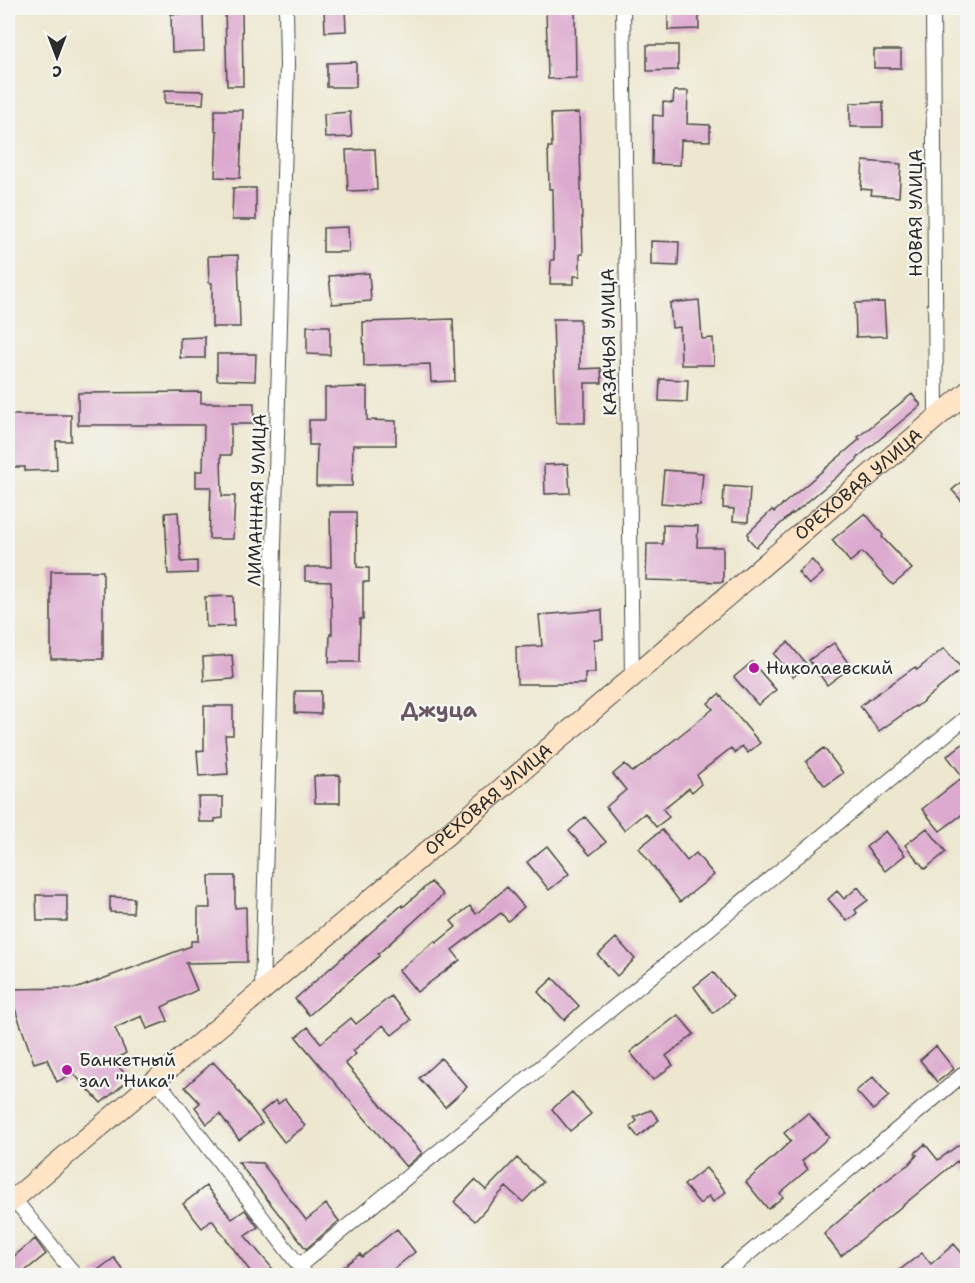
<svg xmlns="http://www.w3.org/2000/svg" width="975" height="1283" viewBox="0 0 975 1283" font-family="'Shantell Sans',sans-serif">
	<rect width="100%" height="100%" fill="#f6f6f2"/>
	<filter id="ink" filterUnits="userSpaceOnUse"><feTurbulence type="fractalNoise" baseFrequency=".0167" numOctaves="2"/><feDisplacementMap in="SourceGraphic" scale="12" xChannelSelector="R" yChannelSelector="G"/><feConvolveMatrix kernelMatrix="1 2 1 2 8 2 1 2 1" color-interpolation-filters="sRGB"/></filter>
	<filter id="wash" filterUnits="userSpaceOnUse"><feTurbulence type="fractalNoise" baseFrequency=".008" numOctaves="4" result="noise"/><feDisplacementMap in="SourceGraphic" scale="24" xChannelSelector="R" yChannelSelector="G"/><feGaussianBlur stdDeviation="1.35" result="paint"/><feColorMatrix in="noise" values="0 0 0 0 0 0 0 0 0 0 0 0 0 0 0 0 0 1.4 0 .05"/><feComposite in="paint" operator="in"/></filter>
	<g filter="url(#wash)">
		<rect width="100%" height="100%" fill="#ede7cf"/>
		<g id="blocks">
			<path fill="#ddaacf" d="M 225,8 L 242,8 L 243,86 L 227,86 Z
				M 324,8 L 345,8 L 346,31 L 325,32 Z
				M 546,8 L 575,8 L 576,78 L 548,79 Z
				M 668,8 L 699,8 L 699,29 L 668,30 Z
				M 203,13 L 204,51 L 172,52 L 171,14 Z
				M 647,45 L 678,45 L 678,70 L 647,71 Z
				M 874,50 L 901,50 L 901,68 L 874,68 Z
				M 356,62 L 356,87 L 327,87 L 327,63 Z
				M 165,90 L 204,91 L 203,104 L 165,103 Z
				M 674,91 L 688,91 L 687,124 L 710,125 L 710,141 L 681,140 L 680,165 L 652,164 L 653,115 L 663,116 L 663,102 L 673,103 Z
				M 883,102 L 883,127 L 850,127 L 850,103 Z
				M 215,110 L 243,110 L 240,178 L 215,177 L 217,131 L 215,131 Z
				M 350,112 L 352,137 L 325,138 L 324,114 Z
				M 579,113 L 583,254 L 580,254 L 580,276 L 574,276 L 574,284 L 550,284 L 551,260 L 554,260 L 553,189 L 549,189 L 548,147 L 552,147 L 551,114 Z
				M 375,149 L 377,190 L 348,191 L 346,150 Z
				M 863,161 L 901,164 L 899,197 L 871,195 L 872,190 L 861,189 Z
				M 233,188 L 256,188 L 256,220 L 232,220 Z
				M 348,227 L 349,252 L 323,252 L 323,228 Z
				M 651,241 L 679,242 L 678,266 L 651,265 Z
				M 238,255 L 240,327 L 212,327 L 212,283 L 209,283 L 208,256 Z
				M 369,273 L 371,301 L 332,304 L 329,276 Z
				M 699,300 L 702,339 L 713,338 L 714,365 L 681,365 L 680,327 L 672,328 L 670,303 Z
				M 884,302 L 886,336 L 856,337 L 855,303 Z
				M 453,319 L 455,381 L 431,382 L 430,364 L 364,366 L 363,322 Z
				M 553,319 L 580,319 L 580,369 L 601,368 L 602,383 L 585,383 L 585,423 L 556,423 Z
				M 307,326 L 330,326 L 330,355 L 307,354 Z
				M 205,337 L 205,358 L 180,358 L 180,338 Z
				M 217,354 L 256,354 L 255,381 L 217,380 Z
				M 660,379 L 688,380 L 687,402 L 659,401 Z
				M 367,387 L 367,420 L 396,421 L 396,445 L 353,445 L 352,486 L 316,486 L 317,445 L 309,445 L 309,420 L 325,420 L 325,388 Z
				M 201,392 L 201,403 L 254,403 L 254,424 L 231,424 L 231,455 L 221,455 L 222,496 L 235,496 L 233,539 L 209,539 L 211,487 L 196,487 L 196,471 L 203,471 L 204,425 L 78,425 L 78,393 Z
				M 912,394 L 921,405 L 857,458 L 858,459 L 793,514 L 792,513 L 756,547 L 748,538 L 748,533 L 772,510 L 774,512 L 860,439 L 858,437 Z
				M 8,415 L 71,415 L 71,441 L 56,441 L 57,470 L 25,471 L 25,467 L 12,467 L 11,441 L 8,441 Z
				M 568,464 L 570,493 L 545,494 L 544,465 Z
				M 664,470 L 703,473 L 700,506 L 661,503 Z
				M 968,476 L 968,508 L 952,490 Z
				M 724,486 L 750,488 L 748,522 L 733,521 L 734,509 L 723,508 Z
				M 178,512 L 181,562 L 197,561 L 197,573 L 168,574 L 165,513 Z
				M 330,512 L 356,512 L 357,567 L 369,568 L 369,582 L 363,582 L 363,619 L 360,619 L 359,662 L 329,662 L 330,634 L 332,634 L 331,582 L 305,581 L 305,567 L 331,567 Z
				M 865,513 L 883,535 L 882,537 L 912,569 L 893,585 L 862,552 L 850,562 L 832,540 Z
				M 663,525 L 698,526 L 697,547 L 723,547 L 723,582 L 646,580 L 647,544 L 663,544 Z
				M 812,560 L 823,573 L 809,585 L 798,572 Z
				M 51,571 L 103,571 L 103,659 L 51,659 Z
				M 233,596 L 234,626 L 206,627 L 205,597 Z
				M 602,610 L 603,639 L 594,639 L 595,673 L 585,673 L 585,684 L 517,684 L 516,647 L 542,646 L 539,615 Z
				M 788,642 L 807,665 L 793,677 L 774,654 Z
				M 834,643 L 851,667 L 827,685 L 809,660 Z
				M 944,648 L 962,669 L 916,707 L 915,706 L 879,731 L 860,706 L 915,667 L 917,670 Z
				M 232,655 L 234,679 L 204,681 L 203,657 Z
				M 752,662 L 776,690 L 758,705 L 734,677 Z
				M 295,691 L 321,691 L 321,714 L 295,713 Z
				M 719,694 L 760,743 L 748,753 L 742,746 L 735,753 L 731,748 L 697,775 L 701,784 L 692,792 L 689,788 L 663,809 L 669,817 L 656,827 L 645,813 L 624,830 L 606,807 L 626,790 L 613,774 L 625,764 L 632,772 L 639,768 L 713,709 L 708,703 Z
				M 204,706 L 233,706 L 233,735 L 225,735 L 228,774 L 199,776 L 197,751 L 204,750 Z
				M 968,740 L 968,810 L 940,831 L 922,809 L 963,777 L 947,756 Z
				M 824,748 L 843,773 L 825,786 L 806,762 Z
				M 340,775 L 340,803 L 315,803 L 314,776 Z
				M 198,797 L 223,797 L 223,818 L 215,819 L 215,822 L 199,822 Z
				M 585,817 L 606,842 L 590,855 L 569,831 Z
				M 927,828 L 946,852 L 925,869 L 905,845 Z
				M 662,830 L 687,861 L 696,853 L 714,875 L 680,902 L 639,848 Z
				M 886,831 L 905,855 L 885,871 L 866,847 Z
				M 547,846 L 569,874 L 549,890 L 527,862 Z
				M 209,876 L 235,876 L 235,908 L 246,907 L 247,962 L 186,963 L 197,990 L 162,1007 L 168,1021 L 147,1029 L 142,1016 L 115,1028 L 126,1053 L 114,1060 L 129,1080 L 101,1103 L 73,1073 L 57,1082 L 47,1059 L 34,1063 L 8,989 L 78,988 L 191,946 L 191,941 L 198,941 L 198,908 L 210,908 Z
				M 431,882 L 443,895 L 378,954 L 379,956 L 309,1015 L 295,999 L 402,905 L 403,907 Z
				M 507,887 L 524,907 L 508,921 L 501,913 L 452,950 L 460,960 L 417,992 L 399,970 L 435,941 L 436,943 L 456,927 L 451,921 L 470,906 L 476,914 Z
				M 858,887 L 868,900 L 855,910 L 857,913 L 847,921 L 828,899 L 837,891 L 844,899 Z
				M 36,895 L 67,895 L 67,921 L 37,921 Z
				M 110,897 L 134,898 L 133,913 L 110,912 Z
				M 616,938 L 635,959 L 617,976 L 598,955 Z
				M 713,972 L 733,997 L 713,1013 L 694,987 Z
				M 553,978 L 579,1006 L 564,1020 L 538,992 Z
				M 391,996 L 411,1020 L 392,1035 L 383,1025 L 353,1051 L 356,1054 L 345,1063 L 422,1153 L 406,1167 L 296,1037 L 308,1027 L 321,1043 L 351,1018 L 356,1024 Z
				M 678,1015 L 694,1034 L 666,1056 L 673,1065 L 653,1080 L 630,1052 Z
				M 936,1046 L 954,1069 L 937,1082 L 920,1060 Z
				M 441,1058 L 467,1087 L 445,1107 L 419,1078 Z
				M 213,1062 L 230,1080 L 262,1123 L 239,1140 L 220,1114 L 207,1124 L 195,1107 L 200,1103 L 185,1087 Z
				M 873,1077 L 889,1096 L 873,1110 L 856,1091 Z
				M 572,1092 L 591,1114 L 570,1131 L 552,1109 Z
				M 285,1099 L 305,1126 L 284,1142 L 261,1112 L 276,1100 L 278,1104 Z
				M 651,1110 L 659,1120 L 638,1137 L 630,1127 L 637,1121 L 634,1117 Z
				M 808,1113 L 829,1137 L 802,1161 L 808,1169 L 780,1193 L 783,1197 L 768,1209 L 746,1182 L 791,1141 L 784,1133 Z
				M 968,1138 L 968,1174 L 957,1161 L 841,1256 L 824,1234 L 879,1186 L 909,1164 L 917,1155 L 915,1153 L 925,1144 L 938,1160 Z
				M 517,1158 L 543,1182 L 523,1202 L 506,1187 L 475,1221 L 454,1202 L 475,1180 L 486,1190 Z
				M 238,1162 L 262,1163 L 306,1220 L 326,1204 L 339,1221 L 306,1249 Z
				M 706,1168 L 726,1192 L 713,1202 L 709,1196 L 700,1204 L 684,1185 Z
				M 206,1186 L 232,1219 L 245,1210 L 258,1227 L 245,1236 L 278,1275 L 253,1275 L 212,1220 L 202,1228 L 183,1204 Z
				M 397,1229 L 415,1252 L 386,1275 L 332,1275 L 360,1254 L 362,1257 Z
				M 35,1239 L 46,1254 L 20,1275 L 8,1275 L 8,1261 Z
				M 954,1244 L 968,1260 L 968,1265 L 956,1275 L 893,1275 L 922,1253 L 931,1264 Z
				M 114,1258 L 127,1275 L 91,1275 Z"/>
		</g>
	</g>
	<g filter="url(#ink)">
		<use href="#blocks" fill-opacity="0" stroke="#484744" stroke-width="1.5"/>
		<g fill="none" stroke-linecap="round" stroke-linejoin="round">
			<g stroke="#484744" stroke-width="16">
				<path id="minor" d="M 623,8 L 632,677
					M 933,8 L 936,418
					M 262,992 L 287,65 L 286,8
					M 157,1080 L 307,1276
					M 14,1199 L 76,1276
					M 299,1266 L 968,716
					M 722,1276 L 967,1071"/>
			</g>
			<g stroke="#484744" stroke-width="22">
				<g id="secondary">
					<path id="s1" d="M 8,1204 L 401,874 L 968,391"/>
				</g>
			</g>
			<use href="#minor" stroke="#fff" stroke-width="14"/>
			<use href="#secondary" stroke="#ffe4c6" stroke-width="20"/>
		</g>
	</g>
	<g fill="#b5179e" stroke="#f6f6f2" stroke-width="2">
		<circle cx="754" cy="668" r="6"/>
		<circle cx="67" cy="1070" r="6"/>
	</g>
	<g text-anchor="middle" stroke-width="4.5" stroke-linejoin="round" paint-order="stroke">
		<g font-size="18" fill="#2b2b2b" stroke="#f6f6f2">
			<text transform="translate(916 213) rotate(-90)" y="6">НОВАЯ УЛИЦА</text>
			<text transform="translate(609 342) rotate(-91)" y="6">КАЗАЧЬЯ УЛИЦА</text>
			<text dy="6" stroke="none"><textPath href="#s1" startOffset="1114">ОРЕХОВАЯ УЛИЦА</textPath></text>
			<text transform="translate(257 500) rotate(-88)" y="6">ЛИМАННАЯ УЛИЦА</text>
			<text dy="6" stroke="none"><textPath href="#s1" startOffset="628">ОРЕХОВАЯ УЛИЦА</textPath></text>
		</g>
		<g font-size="18" fill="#2b2b2b" stroke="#f6f6f2" text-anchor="start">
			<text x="766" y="674">Николаевский</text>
			<text x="79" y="1066">Банкетный<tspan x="79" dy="21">зал "Ника"</tspan></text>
		</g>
		<g font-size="21" font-weight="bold" fill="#695764" stroke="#f6f6f2">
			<text x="439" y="717">Джуца</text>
		</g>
	</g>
	<rect width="975" height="1283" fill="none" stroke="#f6f6f2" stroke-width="30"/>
	<g transform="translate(57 57) rotate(180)" stroke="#f6f6f2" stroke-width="4.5" paint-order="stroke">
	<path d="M0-4.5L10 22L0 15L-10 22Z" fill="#2b2b2b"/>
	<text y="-9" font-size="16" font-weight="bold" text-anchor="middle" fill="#2b2b2b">С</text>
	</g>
</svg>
